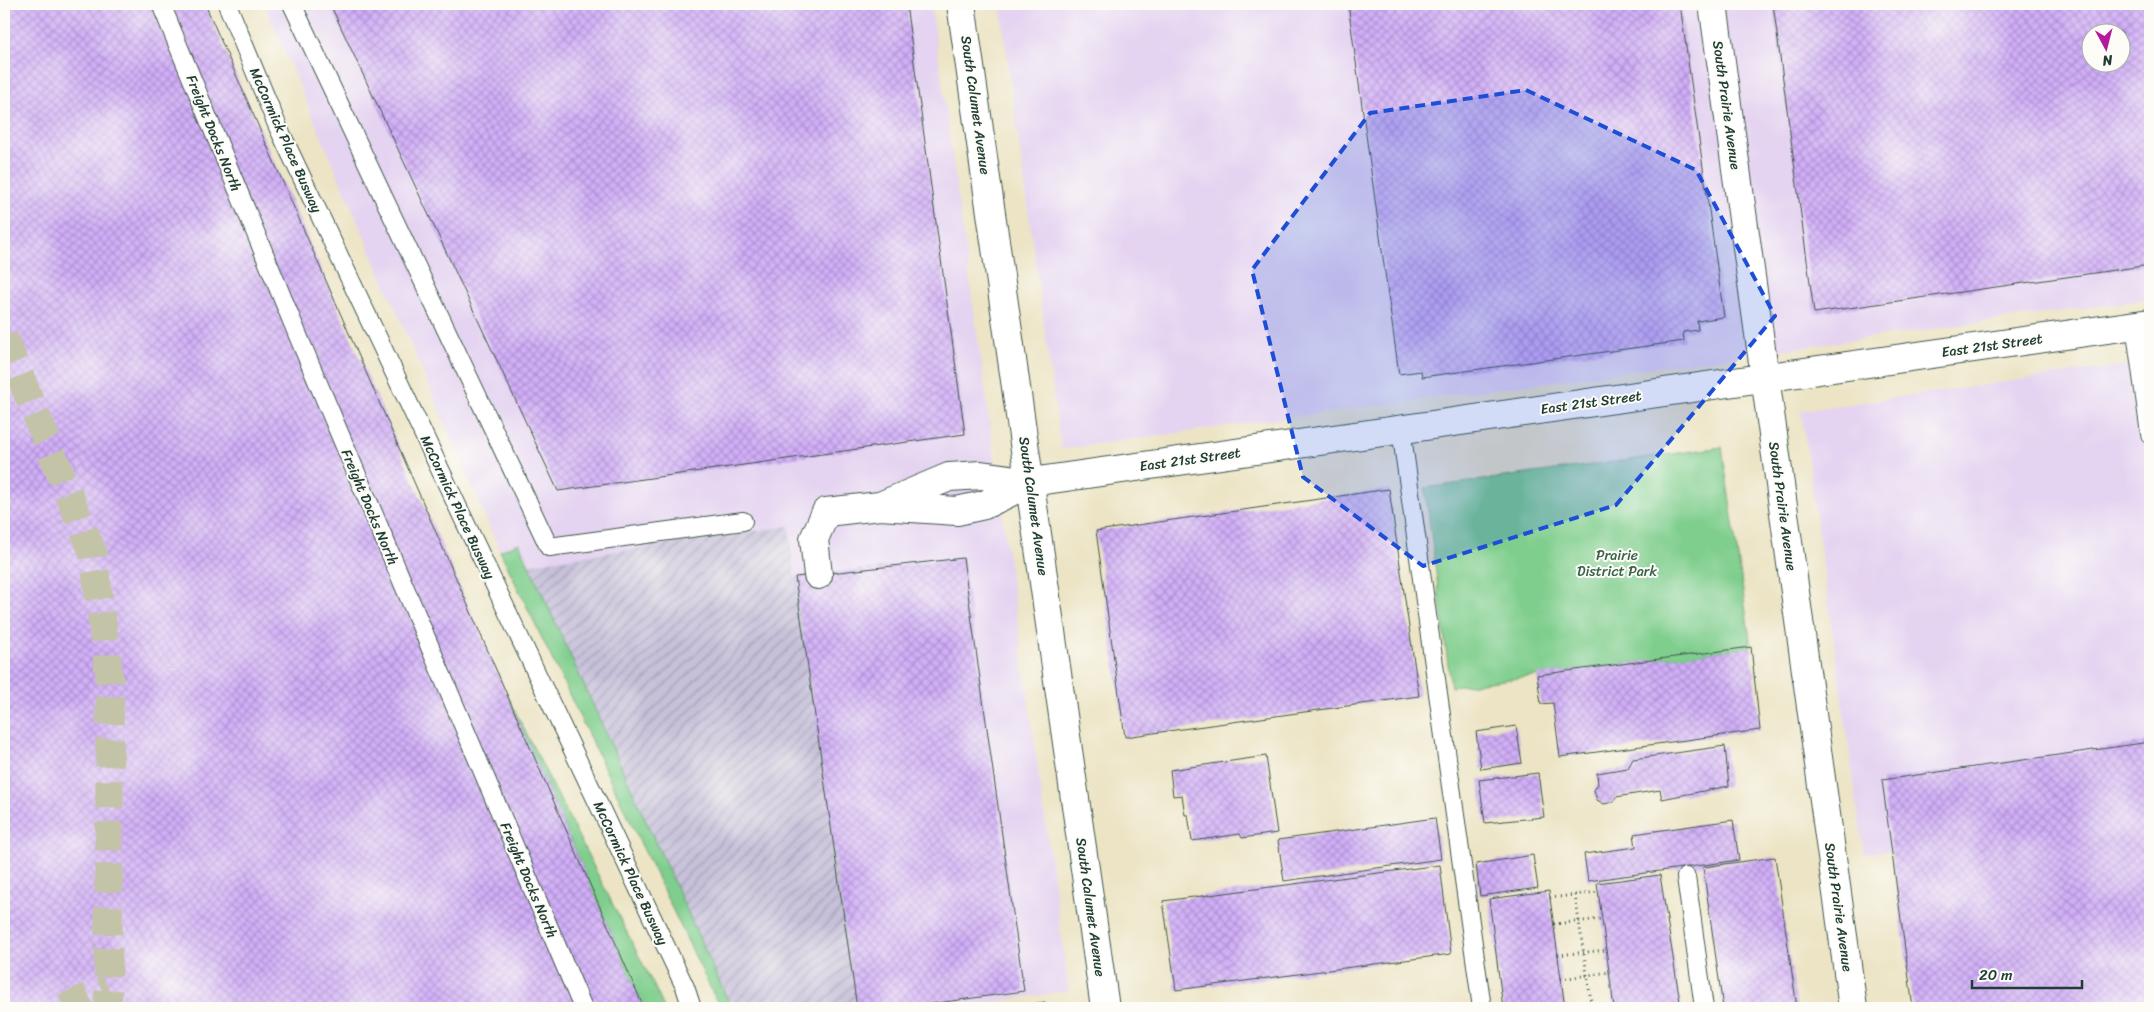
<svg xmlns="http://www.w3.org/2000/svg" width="2154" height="1012" viewBox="0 0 2154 1012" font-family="Sriracha,sans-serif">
	<defs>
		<pattern id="industrial-furrows" width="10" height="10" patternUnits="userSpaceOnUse" patternTransform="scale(1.25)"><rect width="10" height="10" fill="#c6c0d9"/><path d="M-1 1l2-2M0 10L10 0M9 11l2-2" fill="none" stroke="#a09db1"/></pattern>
		<pattern id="building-cross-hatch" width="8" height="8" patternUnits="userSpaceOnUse" patternTransform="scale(1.25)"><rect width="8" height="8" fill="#d2aff9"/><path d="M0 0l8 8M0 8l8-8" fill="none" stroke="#aa90ca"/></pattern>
	</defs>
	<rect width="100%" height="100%" fill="#fdfcf7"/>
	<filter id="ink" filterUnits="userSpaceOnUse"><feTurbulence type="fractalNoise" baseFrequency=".02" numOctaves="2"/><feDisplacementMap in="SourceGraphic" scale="10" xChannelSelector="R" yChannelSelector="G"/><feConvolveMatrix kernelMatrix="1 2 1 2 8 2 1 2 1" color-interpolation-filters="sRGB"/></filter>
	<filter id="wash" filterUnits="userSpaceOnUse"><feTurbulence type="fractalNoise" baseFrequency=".0096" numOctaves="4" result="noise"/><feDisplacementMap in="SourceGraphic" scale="20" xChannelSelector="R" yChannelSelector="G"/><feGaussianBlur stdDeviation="1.12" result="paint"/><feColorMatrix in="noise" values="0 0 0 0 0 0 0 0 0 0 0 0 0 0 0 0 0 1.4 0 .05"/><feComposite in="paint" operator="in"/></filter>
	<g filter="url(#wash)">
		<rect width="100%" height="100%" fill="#ece4c5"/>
		<path fill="#e4d3f1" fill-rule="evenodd" d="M 264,4 L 931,4 L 1069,991 L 947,1008 L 766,1008 L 764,1004 L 752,1008 L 732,1008 L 519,543 L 500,551 Z
			M 1000,4 L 2150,4 L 2150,299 L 1061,449 ZM 2092,32 L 2122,32 L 2122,62 L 2092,62 Z
			M 2140,363 L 2150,434 L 2150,814 L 1864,854 L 1801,411 Z"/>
		<path fill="url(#industrial-furrows)" d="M 789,526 L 795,577 L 857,1008 L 766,1008 L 764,1004 L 752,1008 L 732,1008 L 529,564 Z"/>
		<path fill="#7fce8d" stroke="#4f8660" d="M 1722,447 L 1751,647 L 1451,687 L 1425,488 Z
			M 519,543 L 726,996 L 732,1008 L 720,1008 L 500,551 Z
			M 506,693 L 655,988 L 664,1008 L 644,1008 Z"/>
		<g id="blocks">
			<path fill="url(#building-cross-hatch)" fill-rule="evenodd" d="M 4,4 L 205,4 L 644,1008 L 4,1008 Z
				M 330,4 L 906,4 L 965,434 L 558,491 Z
				M 1348,4 L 1680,4 L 1724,317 L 1697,321 L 1698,330 L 1683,332 L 1684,341 L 1422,377 L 1421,371 L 1399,374 Z
				M 1773,4 L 2150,4 L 2150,265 L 1814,313 ZM 2092,32 L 2122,32 L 2122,62 L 2092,62 Z
				M 1389,489 L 1419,696 L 1125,737 L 1096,531 Z
				M 963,558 L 1024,991 L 901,1008 L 857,1008 L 795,577 Z
				M 1751,647 L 1760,730 L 1560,757 L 1553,703 L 1541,704 L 1537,675 Z
				M 1516,726 L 1522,763 L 1481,769 L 1476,732 Z
				M 2150,742 L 2150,1008 L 1913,1008 L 1882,780 Z
				M 1725,746 L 1729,786 L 1662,799 L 1660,790 L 1616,797 L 1614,802 L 1604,804 L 1597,800 L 1594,790 L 1598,784 L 1597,773 L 1628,768 L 1633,759 Z
				M 1266,756 L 1277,833 L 1242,838 L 1240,834 L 1192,841 L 1188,815 L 1185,815 L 1182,795 L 1173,796 L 1170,770 Z
				M 1538,773 L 1544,817 L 1485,823 L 1479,780 Z
				M 1435,818 L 1441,859 L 1284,881 L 1278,840 Z
				M 1733,820 L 1739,860 L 1588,881 L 1584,854 L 1636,847 L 1634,834 Z
				M 1533,855 L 1538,888 L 1480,896 L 1476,864 Z
				M 1775,857 L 1797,1008 L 1723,1008 L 1703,867 Z
				M 1440,865 L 1451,954 L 1176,990 L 1163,901 Z
				M 1660,875 L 1681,1008 L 1614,1008 L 1597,883 Z
				M 1549,891 L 1565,1008 L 1503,1008 L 1489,899 Z
				M 1045,1002 L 1045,1008 L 1010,1008 L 1010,1007 Z"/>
		</g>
	</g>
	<g filter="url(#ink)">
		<use href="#blocks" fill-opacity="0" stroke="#3e564a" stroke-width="1"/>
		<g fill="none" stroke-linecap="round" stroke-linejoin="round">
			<path stroke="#c3c3a8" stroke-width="28" stroke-dasharray="28 14" stroke-linecap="butt" d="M 4,337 L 93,553 L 110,682 L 108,1008
				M 64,1008 L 108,988"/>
			<g stroke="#3e564a" stroke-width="20">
				<path id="lane" d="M 161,4 L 299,338 L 583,1008
					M 227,4 L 278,127 L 685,987 L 692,1008
					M 292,4 L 549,547 L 743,521
					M 2135,325 L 2150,434
					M 1401,429 L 1482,1008
					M 1686,877 L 1704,1008"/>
			</g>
			<g stroke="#3e564a" stroke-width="30">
				<path id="street" d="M 961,4 L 1105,1008
					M 1713,4 L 1853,1008
					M 880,506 L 949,477 L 981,475 L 1031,482 L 2150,323
					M 818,575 L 814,539 L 826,512 L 880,506 L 957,511 L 984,505 L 1031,482"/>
			</g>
			<path stroke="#3e564a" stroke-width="3" stroke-dasharray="1 4" stroke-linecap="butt" d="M 1575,895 L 1592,1008
				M 1550,898 L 1598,892
				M 1554,924 L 1602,919
				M 1558,955 L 1606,950
				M 1561,979 L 1609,972"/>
			<use href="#lane" stroke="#fff" stroke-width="18"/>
			<use href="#street" stroke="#fff" stroke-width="28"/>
		</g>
	</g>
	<path fill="#1d4ed8" fill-opacity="0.2" stroke="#1d4ed8" stroke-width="4" stroke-dasharray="10 6" stroke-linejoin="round" d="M 1526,90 L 1696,170 L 1775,316 L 1616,505 L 1423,566 L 1303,477 L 1252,270 L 1370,113 Z"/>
	<g text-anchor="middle" stroke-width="4" stroke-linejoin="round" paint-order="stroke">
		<g font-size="14" fill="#1f3d34" stroke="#fdfcf7">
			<text transform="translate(976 105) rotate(82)" y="5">South Calumet Avenue</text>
			<text transform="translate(1727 105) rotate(82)" y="5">South Prairie Avenue</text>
			<text transform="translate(214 133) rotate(68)" y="5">Freight Docks North</text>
			<text transform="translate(286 140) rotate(66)" y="5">McCormick Place Busway</text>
			<text transform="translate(1992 345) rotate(-8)" y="5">East 21st Street</text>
			<text transform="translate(1591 402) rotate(-8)" y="5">East 21st Street</text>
			<text transform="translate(1190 459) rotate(-8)" y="5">East 21st Street</text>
			<text transform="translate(1034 506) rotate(82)" y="5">South Calumet Avenue</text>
			<text transform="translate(1783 506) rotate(82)" y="5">South Prairie Avenue</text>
			<text transform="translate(370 507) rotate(67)" y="5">Freight Docks North</text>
			<text transform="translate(458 507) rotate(65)" y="5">McCormick Place Busway</text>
			<text transform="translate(631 873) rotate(65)" y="5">McCormick Place Busway</text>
			<text transform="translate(529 880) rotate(67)" y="5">Freight Docks North</text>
			<text transform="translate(1091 907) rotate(82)" y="5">South Calumet Avenue</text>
			<text transform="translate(1839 907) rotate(82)" y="5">South Prairie Avenue</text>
		</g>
		<g font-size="14" fill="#37614a" stroke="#fdfcf7">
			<text x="1617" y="560">Prairie<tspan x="1617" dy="16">District Park</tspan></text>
		</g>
	</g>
	<rect width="2154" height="1012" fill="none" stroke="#fdfcf7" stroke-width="20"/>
	<g transform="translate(2106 48) rotate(173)"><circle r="24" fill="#fdfcf7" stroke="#a4b0a9"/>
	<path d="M0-4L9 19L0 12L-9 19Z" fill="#b5179e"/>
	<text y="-8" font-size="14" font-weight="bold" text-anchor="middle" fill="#1f3d34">N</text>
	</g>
	<path d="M1972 980v8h110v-8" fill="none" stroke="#1f3d34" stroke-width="2.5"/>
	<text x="1979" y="980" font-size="15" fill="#1f3d34" stroke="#fdfcf7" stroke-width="4" paint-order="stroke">20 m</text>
</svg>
